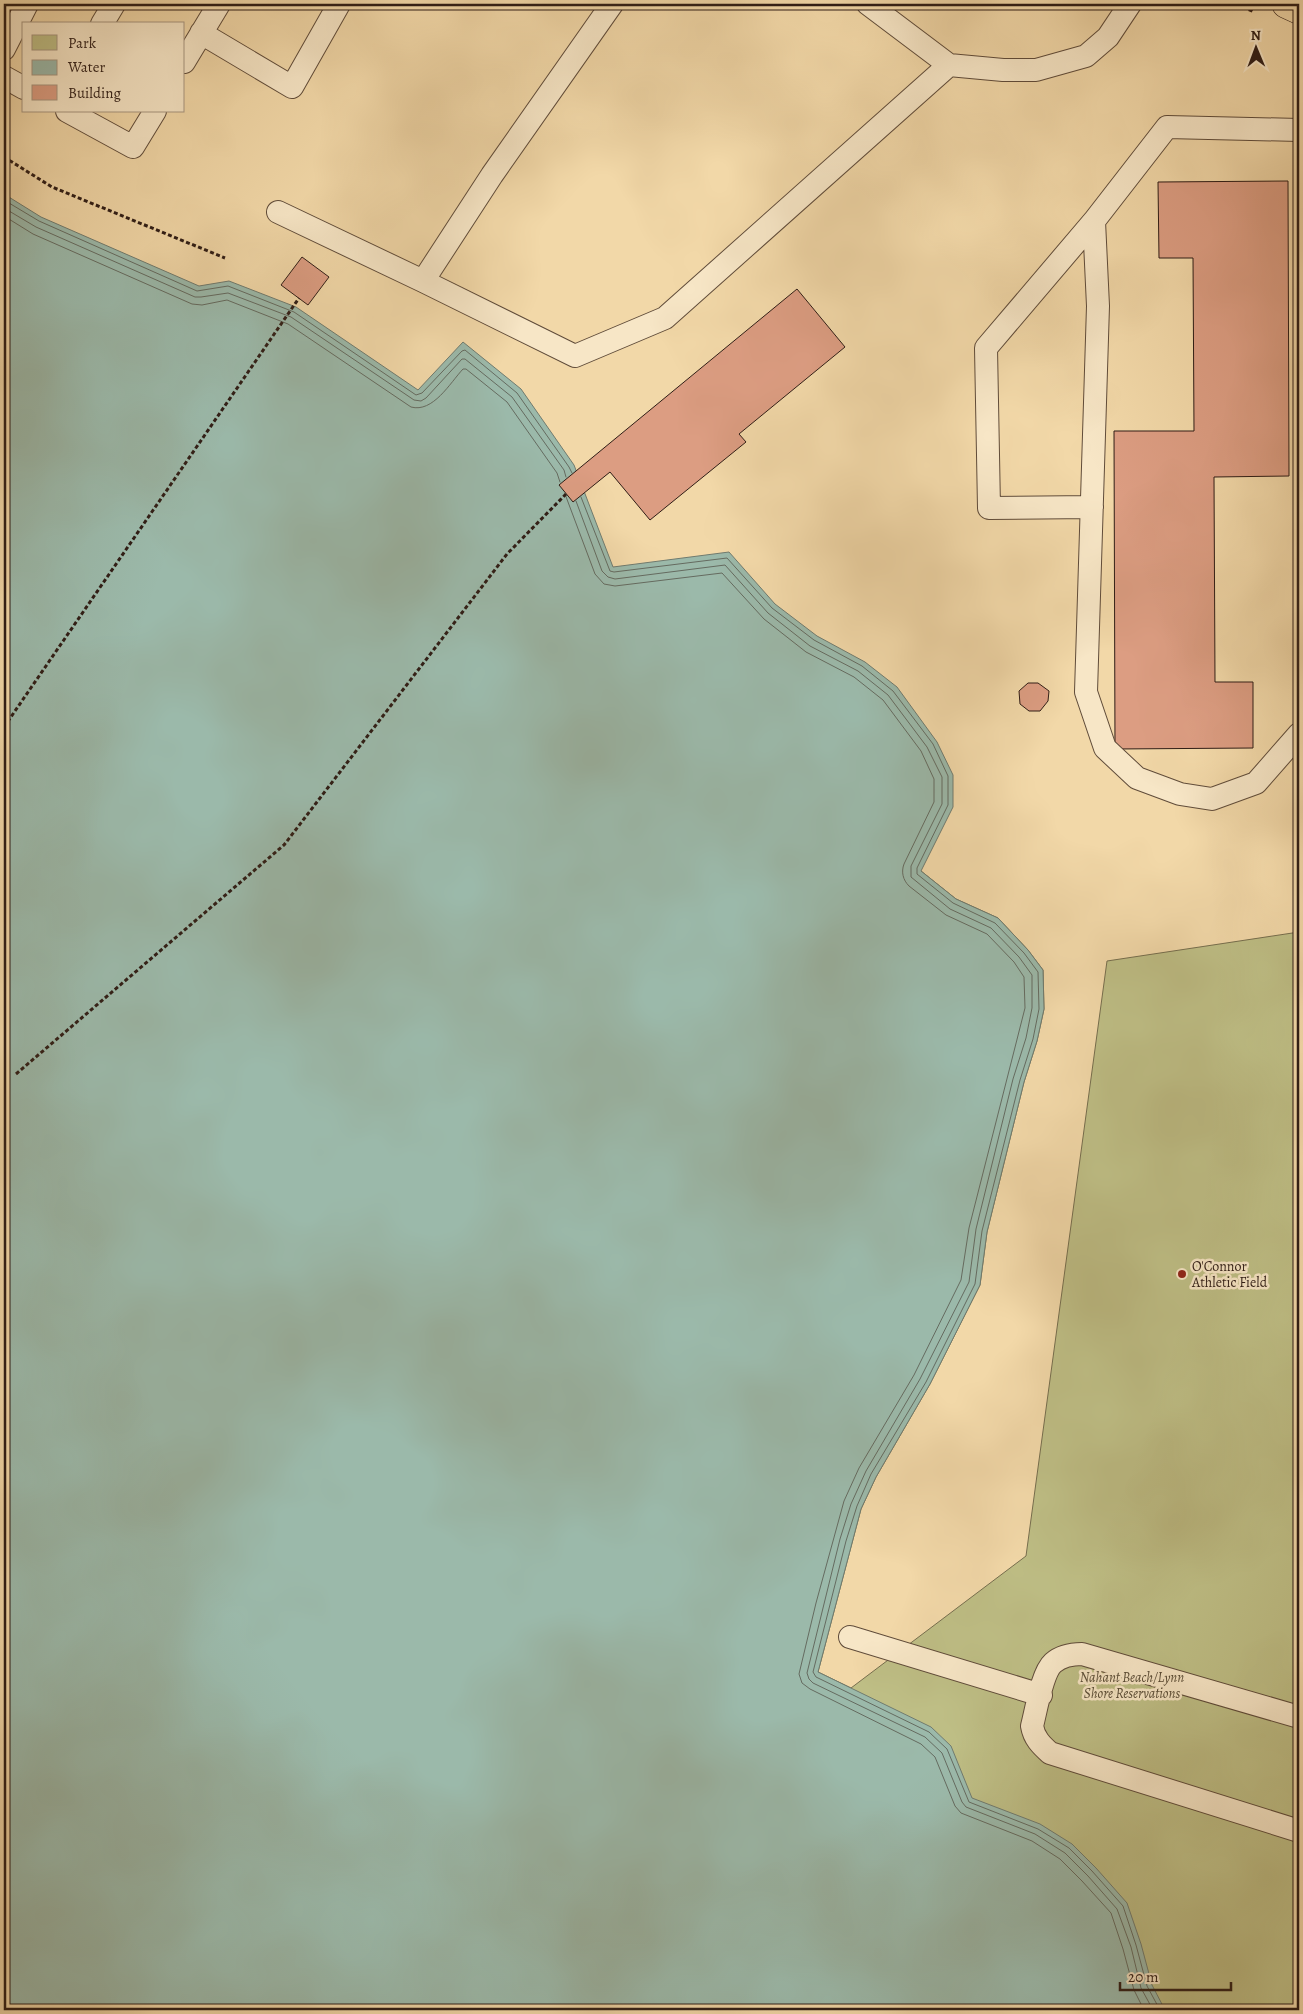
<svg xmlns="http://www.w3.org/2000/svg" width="1303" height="2014" viewBox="0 0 1303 2014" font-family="Alegreya,serif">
	<rect width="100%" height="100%" fill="#f2d8a8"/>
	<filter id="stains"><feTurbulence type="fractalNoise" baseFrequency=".004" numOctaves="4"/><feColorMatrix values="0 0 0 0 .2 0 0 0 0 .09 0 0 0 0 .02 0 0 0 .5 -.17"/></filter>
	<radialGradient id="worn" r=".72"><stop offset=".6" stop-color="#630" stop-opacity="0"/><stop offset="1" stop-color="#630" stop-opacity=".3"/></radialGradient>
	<path fill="#bebe85" stroke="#766e4e" d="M 921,871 L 956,899 L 998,918 L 1028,950 L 1043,970 L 1044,1009 L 1037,1041 L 1024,1082 L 987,1232 L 980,1285 L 930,1384 L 876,1477 L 861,1509 L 818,1672 L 851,1688 L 1026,1556 L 1107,961 L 1299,932 L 1299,2010 L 729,2010 Z"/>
	<path fill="#9bb9aa" stroke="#707b6f" d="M 4,194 L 41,217 L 199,286 L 229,281 L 296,307 L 418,390 L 463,342 L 521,389 L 574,465 L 613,567 L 729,552 L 775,604 L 817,636 L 865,662 L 897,687 L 937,742 L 953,775 L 953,807 L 921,871 L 956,899 L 998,918 L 1028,950 L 1043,970 L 1044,1009 L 1037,1041 L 1024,1082 L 987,1232 L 980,1285 L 930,1384 L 876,1477 L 861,1509 L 818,1672 L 931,1727 L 951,1746 L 972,1798 L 1040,1824 L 1072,1844 L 1096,1868 L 1127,1903 L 1141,1944 L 1152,1985 L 1165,2010 L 4,2010 Z"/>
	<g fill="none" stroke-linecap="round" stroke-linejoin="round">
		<path stroke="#656b60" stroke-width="1" d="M 4,200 L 39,221 L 197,291 L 228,286 L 294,312 L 416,395 L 422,393 L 462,351 L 465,350 L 517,393 L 569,467 L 572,473
			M 4,208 L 36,227 L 195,297 L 201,297 L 228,293 L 291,317 L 414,400 L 421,401 L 426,398 L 462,359 L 465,359 L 512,397 L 564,470 L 566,477
			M 4,216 L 33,234 L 192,304 L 202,305 L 227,300 L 288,324 L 411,407 C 433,413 450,383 463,369 L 466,369 L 507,402 L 557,473 L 560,482
			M 565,494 L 595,574 L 604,584 L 615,586 L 722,573 L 764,619 L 806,652 L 854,677 L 883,700 L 921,751 L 934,779 L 934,802 L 904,864 C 901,872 903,880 909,886 L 946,915 L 987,934 L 1014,962 L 1024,977 L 1025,1008 L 969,1228 L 961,1280 L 914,1375 L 859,1468 L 844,1501 L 816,1603 L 799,1674 L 802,1683 L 810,1689 L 921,1744 L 935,1757 L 955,1806 L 961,1813 L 1032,1841 L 1060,1859 L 1082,1881 L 1111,1913 L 1123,1949 L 1134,1990 L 1144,2010
			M 581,497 L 610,571 L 614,572 L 727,558 L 772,608 L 814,640 L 862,666 L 893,691 L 933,744 L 948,776 L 948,805 L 917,868 L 917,874 L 953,903 L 995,923 L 1024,953 L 1038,972 L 1039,1009 L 1033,1039 L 1020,1080 L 982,1231 L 975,1284 L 926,1382 L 871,1474 L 857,1506 L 846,1541 L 813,1672 L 816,1677 L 929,1732 L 947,1749 L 969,1802 L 1038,1829 L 1069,1848 L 1092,1871 L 1123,1906 L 1136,1945 L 1147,1986 L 1160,2010
			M 576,501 L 602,571 L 608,577 L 615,579 L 725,565 L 768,613 L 810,646 L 858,671 L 888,695 L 927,747 L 942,777 L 942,804 L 911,866 L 911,877 L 950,909 L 991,928 L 1019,957 L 1032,975 L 1032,1008 L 1026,1038 L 1013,1079 L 976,1229 L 969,1282 L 920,1379 L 866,1471 L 851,1504 L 840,1539 L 807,1673 L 809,1679 L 813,1683 L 925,1737 L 942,1753 L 962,1802 L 966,1807 L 1035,1834 L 1065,1853 L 1088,1876 L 1117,1909 L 1131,1947 L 1141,1988 L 1153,2010"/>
	</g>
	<path fill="#dc9d82" stroke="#2f1d16" d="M 1288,181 L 1289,476 L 1214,477 L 1215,682 L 1253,682 L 1253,748 L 1115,749 L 1114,431 L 1194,431 L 1193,258 L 1159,258 L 1158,182 Z
		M 302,257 L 329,277 L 308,305 L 281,285 Z
		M 797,289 L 845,347 L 739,434 L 746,442 L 650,520 L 610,472 L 573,502 L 559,485 Z
		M 1028,683 L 1038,683 L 1049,691 L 1048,701 L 1040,711 L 1029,711 L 1020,704 L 1019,691 Z"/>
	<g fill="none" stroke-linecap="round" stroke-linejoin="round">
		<g stroke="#604c3a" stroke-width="24">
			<path id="service" d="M 102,24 L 114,4
				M 201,33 L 292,87 L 339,4
				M 4,49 L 27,4
				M 184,62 L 219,4
				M 949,65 L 1003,70 L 1036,70 L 1086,56 L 1108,37 L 1130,4
				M 4,77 L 24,88
				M 67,111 L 133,147 L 155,111
				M 1299,130 L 1167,127 L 1094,221 L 1098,306 L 1086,692 L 1105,748 L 1137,778 L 1180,794 L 1212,799 L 1256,783 L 1299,734
				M 278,212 L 423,281 L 575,356 L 665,318 L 949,65 L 868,4
				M 423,281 L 492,175 L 612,4
				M 1092,507 L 989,508 L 986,348 L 1094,221
				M 850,1637 L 1041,1695
				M 1299,1717 L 1082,1654 C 1071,1654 1061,1656 1053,1663 C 1042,1673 1036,1711 1032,1726 C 1034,1738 1041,1745 1050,1753 L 1299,1831"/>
		</g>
		<g stroke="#2f1d16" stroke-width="29">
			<path id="trunk" d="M 1286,4 L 1299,10"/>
		</g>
		<path stroke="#2f1d16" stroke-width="3" stroke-dasharray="4 2.5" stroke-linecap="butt" d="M 1237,4 L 1254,12
			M 4,157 L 52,187 L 225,258
			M 4,727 L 299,298
			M 16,1074 L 284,845 L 507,554 L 566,494"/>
		<use href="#service" stroke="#f7e6c6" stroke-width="22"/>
		<use href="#trunk" stroke="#f2d8a8" stroke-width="28"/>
	</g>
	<circle fill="#8f2418" stroke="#f7e6c6" stroke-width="2" cx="1182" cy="1274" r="5"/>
	<g text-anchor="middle" stroke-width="5" stroke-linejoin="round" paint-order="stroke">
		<g font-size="14" fill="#2f1d16" stroke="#f7e6c6" text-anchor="start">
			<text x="1192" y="1271">O'Connor<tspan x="1192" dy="16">Athletic Field</tspan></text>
		</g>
		<g font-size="14" font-style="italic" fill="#5a4d37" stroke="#f7e6c6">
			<text x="1132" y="1682">Nahant Beach/Lynn<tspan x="1132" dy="16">Shore Reservations</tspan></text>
		</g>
	</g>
	<rect width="1303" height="2014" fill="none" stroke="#f2d8a8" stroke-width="20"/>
	<rect x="5" y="5" width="1293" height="2004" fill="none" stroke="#2f1d16" stroke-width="2.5"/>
	<rect x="10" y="10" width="1283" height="1994" fill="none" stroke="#2f1d16"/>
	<rect x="22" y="22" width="162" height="90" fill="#f7e6c6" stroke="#a79680"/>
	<rect x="32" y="35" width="25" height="15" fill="#bebe85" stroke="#a79680"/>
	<text x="68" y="48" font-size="15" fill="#2f1d16">Park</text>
	<rect x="32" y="60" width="25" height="15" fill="#9bb9aa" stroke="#a79680"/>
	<text x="68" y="72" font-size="15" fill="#2f1d16">Water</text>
	<rect x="32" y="85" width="25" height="15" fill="#dc9d82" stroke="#a79680"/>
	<text x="68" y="98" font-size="15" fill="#2f1d16">Building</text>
	<g transform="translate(1256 48) rotate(359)" stroke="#f7e6c6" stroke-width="4" paint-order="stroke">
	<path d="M0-4L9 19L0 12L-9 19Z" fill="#2f1d16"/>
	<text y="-8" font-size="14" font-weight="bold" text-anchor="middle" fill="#2f1d16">N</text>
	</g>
	<path d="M1120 1982v8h111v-8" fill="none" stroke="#2f1d16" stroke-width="2.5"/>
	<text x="1128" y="1982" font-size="15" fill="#2f1d16" stroke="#f7e6c6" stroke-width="4" paint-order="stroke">20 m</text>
	<rect width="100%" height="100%" filter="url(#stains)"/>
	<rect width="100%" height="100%" fill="url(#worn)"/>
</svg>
